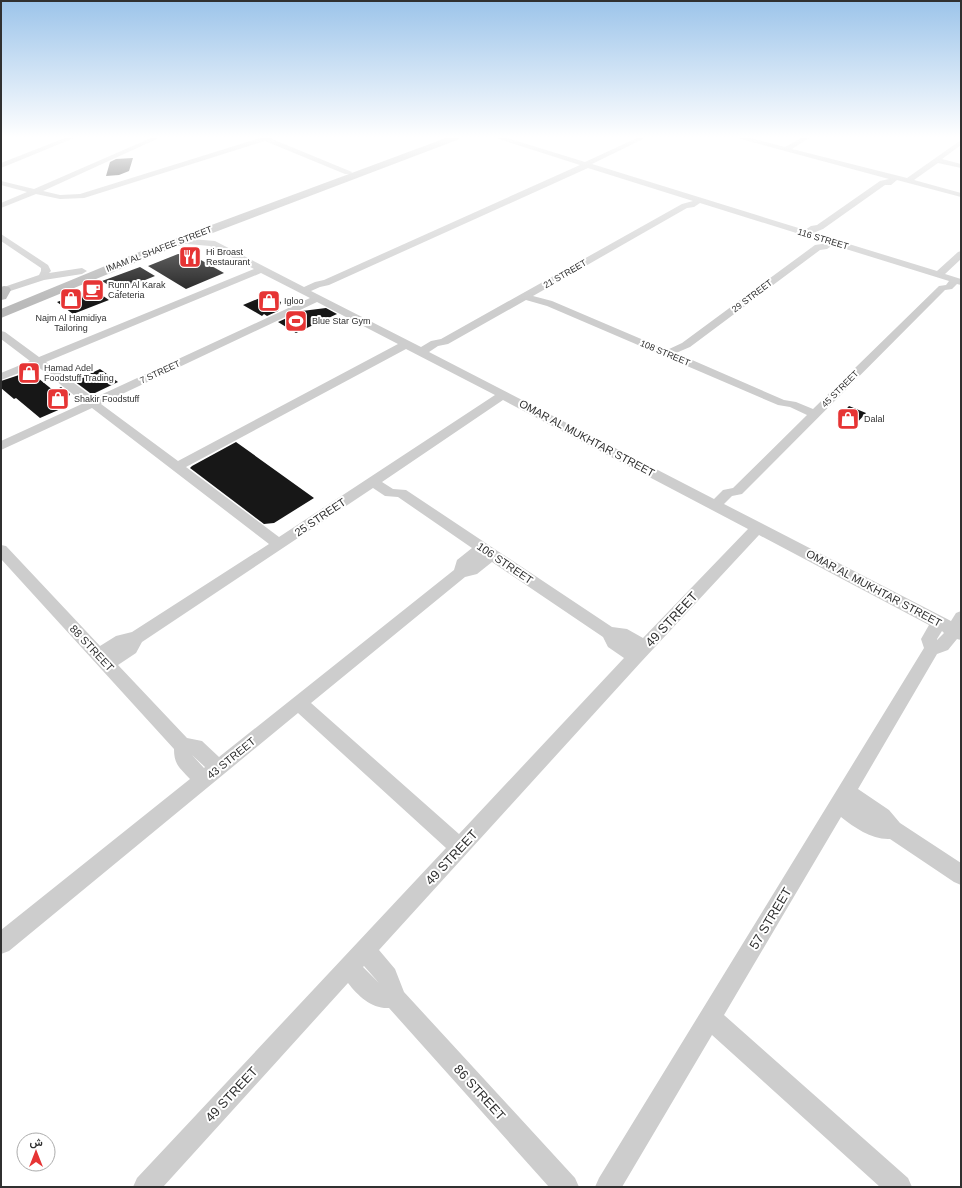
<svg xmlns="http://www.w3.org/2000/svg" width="962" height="1188" viewBox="0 0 962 1188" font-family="Helvetica,Vazirmatn,sans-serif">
	<rect width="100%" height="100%" fill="#fff"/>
	<path fill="#171717" d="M 133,158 L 129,171 L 119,175 L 106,176 L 110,162 L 116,159 Z
		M 178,254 L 192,255 L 224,273 L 186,289 L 148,266 Z
		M 140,267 L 155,276 L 118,291 L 102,281 Z
		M 93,289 L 109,300 L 73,314 L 57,302 Z
		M 267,295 L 281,302 L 278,311 L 267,316 L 264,314 L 262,316 L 243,305 Z
		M 326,308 L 337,314 L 296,333 L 278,322 L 302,311 Z
		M 100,369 L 118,382 L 95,393 L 90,393 L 74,381 Z
		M 22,374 L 33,374 L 54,391 L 61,387 L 70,394 L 63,408 L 40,418 L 16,398 L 14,399 L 1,388 L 1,381 Z
		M 849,406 L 866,413 L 854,426 L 837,419 Z
		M 236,442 L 314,498 L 274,523 L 264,524 L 190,468 L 192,466 Z"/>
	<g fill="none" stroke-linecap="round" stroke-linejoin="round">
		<path fill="#cdcdcd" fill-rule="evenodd" d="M 65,138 L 74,138 L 1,168 L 1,163 Z
			M 151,138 L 159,138 L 43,191 L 60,195 L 80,194 L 260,138 L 272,138 L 272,139 L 352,172 L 351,174 L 345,174 L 265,141 L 84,198 L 60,199 L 36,194 L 1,208 L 1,203 L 27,192 L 1,185 L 1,181 L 34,189 Z
			M 498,138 L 507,138 L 585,162 L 637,138 L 645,138 L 592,164 L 805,230 L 811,226 L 817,225 L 880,181 L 889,179 L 741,139 L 740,138 L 750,138 L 785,147 L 801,138 L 809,138 L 792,149 L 907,178 L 961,140 L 961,145 L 942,159 L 961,164 L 961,168 L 938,163 L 914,180 L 961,193 L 961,197 L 897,180 L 891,185 L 885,185 L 823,229 L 813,233 L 937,271 L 958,252 L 961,251 L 961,259 L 945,274 L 961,279 L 961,285 L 957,284 L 952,289 L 945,290 L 742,494 L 732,496 L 724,504 L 951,621 L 956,613 L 961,611 L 961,640 L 957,639 L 948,650 L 937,654 L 858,789 L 889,810 L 900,823 L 961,863 L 961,885 L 954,882 L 890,839 C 872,840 855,828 841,817 L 724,1015 L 908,1178 L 912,1187 L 880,1187 L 712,1035 L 622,1187 L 595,1187 L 599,1178 L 924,648 L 921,639 L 929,625 L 759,535 L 641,662 L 379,950 L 395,969 L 404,992 L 575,1178 L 579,1187 L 549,1187 L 389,1008 C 372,1009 358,996 348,983 L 163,1187 L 133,1187 L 137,1178 L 446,848 L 298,713 L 9,951 L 1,954 L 1,930 L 190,779 C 180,768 174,765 174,749 L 1,559 L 1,545 L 6,546 L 100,646 L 116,636 L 132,632 L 269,544 L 92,408 L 1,450 L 1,441 L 84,403 L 37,366 L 1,380 L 1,373 L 30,361 L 1,339 L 1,331 L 5,332 L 39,357 L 254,269 L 210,246 L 176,243 L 175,241 L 179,238 L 215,241 L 304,287 L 315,282 L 324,280 L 580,165 L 499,139 ZM 588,168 L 693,201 L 682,204 L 441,339 L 431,341 L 421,347 L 311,291 L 320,287 L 329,285 ZM 700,203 L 825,242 L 822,244 L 815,245 L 682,343 L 667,350 L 552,301 L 533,296 L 687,208 L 694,207 ZM 833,245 L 949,281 L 946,285 L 939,286 L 813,409 L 796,402 L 784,400 L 676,353 L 690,347 L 820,250 L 827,249 ZM 261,273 L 310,298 L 94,398 L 46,362 ZM 526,300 L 547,306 L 778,405 L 790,407 L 807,415 L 733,488 L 723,490 L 714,499 L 429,352 L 438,346 L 448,344 ZM 317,302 L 398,344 L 178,461 L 101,404 ZM 406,349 L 495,395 L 279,537 L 186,467 ZM 503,400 L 748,529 L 643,638 L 627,629 L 612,627 L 406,490 L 393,489 L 382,482 ZM 373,488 L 385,496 L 398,497 L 472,548 L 457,560 L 454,570 L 219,757 L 202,741 L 187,738 L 118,665 L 136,653 L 142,642 ZM 492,562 L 603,637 L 608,647 L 624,658 L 459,834 L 311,703 L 465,577 L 477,574 ZM 942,631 L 944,633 L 937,640 L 937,639 ZM 192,755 L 205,767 L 204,768 ZM 364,966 L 379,983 L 363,967 Z
			M 1,234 L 48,265 L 51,271 L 49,273 L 82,268 L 87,271 L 82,274 L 44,280 L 1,294 L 1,288 L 39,275 L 41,271 L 41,268 L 1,241 Z"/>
		<path fill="#bababa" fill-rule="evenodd" d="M 446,138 L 459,138 L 457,140 L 152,256 L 1,318 L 1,309 L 144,250 Z
			M 4,286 L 9,287 L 11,290 L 6,299 L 1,300 L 1,287 Z"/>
	</g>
	<linearGradient id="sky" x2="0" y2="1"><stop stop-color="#9cc4ea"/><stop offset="0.45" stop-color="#fff"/><stop offset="1" stop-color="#fff" stop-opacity="0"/></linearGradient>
	<rect width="962" height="304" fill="url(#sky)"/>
	<defs>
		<g id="restaurant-square" transform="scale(1.15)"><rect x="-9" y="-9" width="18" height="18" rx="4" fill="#e63434" stroke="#fff"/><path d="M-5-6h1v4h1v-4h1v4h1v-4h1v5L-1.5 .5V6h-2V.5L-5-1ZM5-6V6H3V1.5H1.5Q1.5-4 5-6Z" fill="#fff"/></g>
		<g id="cafe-square" transform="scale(1.15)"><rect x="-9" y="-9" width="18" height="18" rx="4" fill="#e63434" stroke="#fff"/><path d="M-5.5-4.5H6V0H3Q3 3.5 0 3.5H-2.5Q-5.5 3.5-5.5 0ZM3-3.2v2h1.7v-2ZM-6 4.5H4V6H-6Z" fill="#fff"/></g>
		<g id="shop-square" transform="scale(1.15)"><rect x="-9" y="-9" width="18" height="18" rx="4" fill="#e63434" stroke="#fff"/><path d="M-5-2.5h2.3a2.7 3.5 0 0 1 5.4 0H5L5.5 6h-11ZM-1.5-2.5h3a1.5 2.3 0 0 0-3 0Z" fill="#fff"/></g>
		<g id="stadium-square" transform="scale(1.15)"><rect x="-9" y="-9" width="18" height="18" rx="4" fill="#e63434" stroke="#fff"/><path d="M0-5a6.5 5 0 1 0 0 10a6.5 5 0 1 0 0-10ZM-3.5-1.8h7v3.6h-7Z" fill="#fff"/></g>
	</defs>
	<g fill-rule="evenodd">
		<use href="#restaurant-square" x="190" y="257"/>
		<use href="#cafe-square" x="93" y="290"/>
		<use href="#shop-square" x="71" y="299"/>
		<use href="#shop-square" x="269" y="301"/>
		<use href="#stadium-square" x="296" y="321"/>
		<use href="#shop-square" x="29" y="373"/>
		<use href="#shop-square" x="58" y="399"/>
		<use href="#shop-square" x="848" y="419"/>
	</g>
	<g text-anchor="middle" stroke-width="4" stroke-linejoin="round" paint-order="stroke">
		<g font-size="9" fill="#303030" stroke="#fff">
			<text transform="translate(823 239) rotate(17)" y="3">116 STREET</text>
			<text transform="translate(159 249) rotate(-21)" y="3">IMAM AL SHAFEE STREET</text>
			<text transform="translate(565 274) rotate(-30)" y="3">21 STREET</text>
			<text transform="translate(752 296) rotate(-37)" y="3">29 STREET</text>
			<text transform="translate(665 353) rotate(23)" y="3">108 STREET</text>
			<text transform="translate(160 372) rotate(-25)" y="3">7 STREET</text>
			<text transform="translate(840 389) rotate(-45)" y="3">45 STREET</text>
		</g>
		<g font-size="9" fill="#303030" stroke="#fff" text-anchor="start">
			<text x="206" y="255">Hi Broast<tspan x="206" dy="10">Restaurant</tspan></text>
			<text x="108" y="288">Runn Al Karak<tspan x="108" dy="10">Cafeteria</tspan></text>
			<text x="284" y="304">Igloo</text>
			<text x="71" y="321" text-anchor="middle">Najm Al Hamidiya<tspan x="71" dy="10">Tailoring</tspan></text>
			<text x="312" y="324">Blue Star Gym</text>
			<text x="44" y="371">Hamad Adel<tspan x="44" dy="10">Foodstuff Trading</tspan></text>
			<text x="74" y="402">Shakir Foodstuff</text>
			<text x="864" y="422">Dalal</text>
		</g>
		<g font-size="11" fill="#303030" stroke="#fff">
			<text transform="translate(587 438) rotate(28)" y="4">OMAR AL MUKHTAR STREET</text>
			<text transform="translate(320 517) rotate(-34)" y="4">25 STREET</text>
			<text transform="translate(505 563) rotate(34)" y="4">106 STREET</text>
			<text transform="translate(874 588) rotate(28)" y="4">OMAR AL MUKHTAR STREET</text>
			<text transform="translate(92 648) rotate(47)" y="4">88 STREET</text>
			<text transform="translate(231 758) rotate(-39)" y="4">43 STREET</text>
		</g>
		<g font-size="13" fill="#303030" stroke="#fff">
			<text transform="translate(671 619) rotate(-47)" y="5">49 STREET</text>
			<text transform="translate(451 857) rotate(-47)" y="5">49 STREET</text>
			<text transform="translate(770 918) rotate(-59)" y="5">57 STREET</text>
			<text transform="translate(480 1092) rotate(48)" y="5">86 STREET</text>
			<text transform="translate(231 1094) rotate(-47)" y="5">49 STREET</text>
		</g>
	</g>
	<rect width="962" height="1188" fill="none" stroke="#303030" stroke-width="4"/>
	<g transform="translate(36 1152)"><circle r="19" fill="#ffffff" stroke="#acacac"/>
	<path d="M0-3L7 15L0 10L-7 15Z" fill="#e63434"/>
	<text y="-6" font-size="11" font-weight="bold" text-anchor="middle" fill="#303030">ش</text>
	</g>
</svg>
